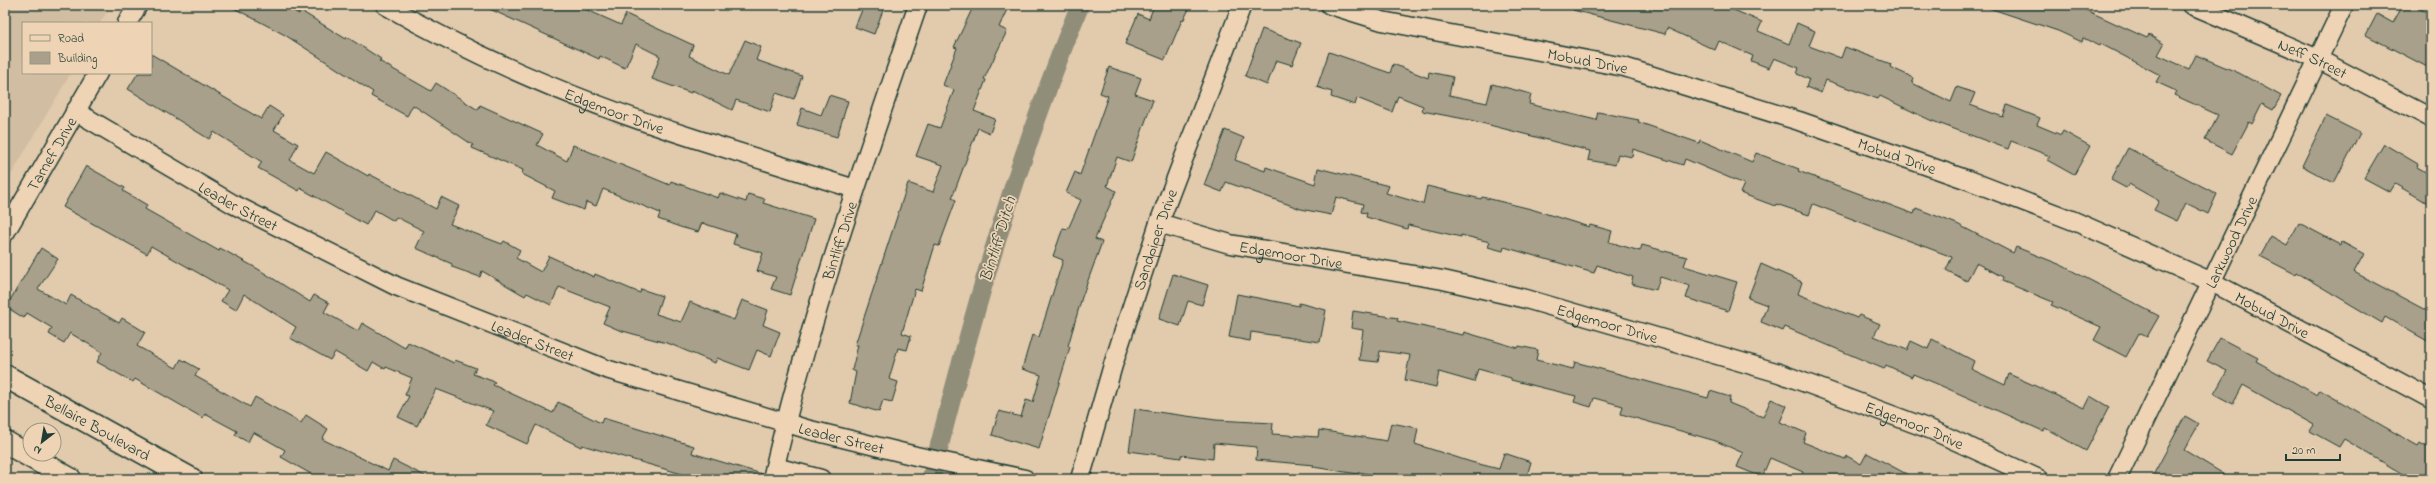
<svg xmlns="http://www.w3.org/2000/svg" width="2436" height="484" viewBox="0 0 2436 484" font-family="'Indie Flower',sans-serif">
	<rect width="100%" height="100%" fill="#e2caad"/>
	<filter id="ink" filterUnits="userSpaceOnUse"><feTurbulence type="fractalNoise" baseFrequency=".025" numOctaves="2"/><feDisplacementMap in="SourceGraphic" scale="8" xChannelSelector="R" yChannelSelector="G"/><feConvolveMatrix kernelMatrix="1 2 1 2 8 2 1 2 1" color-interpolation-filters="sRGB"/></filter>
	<g filter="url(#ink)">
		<path fill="#d1bda2" d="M 5,5 L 111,5 L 100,23 L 23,23 L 23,73 L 71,73 L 5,185 Z"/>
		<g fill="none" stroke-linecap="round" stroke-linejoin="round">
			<path stroke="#908e79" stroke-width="19" d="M 931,479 C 971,318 1017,159 1080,5"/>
		</g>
		<path fill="#a8a08a" stroke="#1f3d34" d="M 228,5 L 283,5 L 299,14 L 301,11 L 346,39 L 347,37 L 381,59 L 379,61 L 431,91 L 436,83 L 478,110 L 480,105 L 543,134 L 537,145 L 567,161 L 573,145 L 670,185 L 671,181 L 718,198 L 720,193 L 746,202 L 748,194 L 765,199 L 763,203 L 814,219 L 790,295 L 771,289 L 776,277 L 757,271 L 763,253 L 733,244 L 736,234 L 702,223 L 698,232 L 680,227 L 658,219 L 660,213 L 603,189 L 596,206 L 586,202 L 584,210 L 552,198 L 555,191 L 522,174 L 523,170 L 472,148 L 473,145 L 413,105 L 407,116 L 371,96 L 373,92 L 285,35 Z
			M 481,5 L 576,5 L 621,25 L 626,14 L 693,45 L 689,56 L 729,75 L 745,40 L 761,47 L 756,60 L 802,76 L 794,99 L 776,93 L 770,112 L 736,100 L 732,110 L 692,90 L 691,93 L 652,79 L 660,56 L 636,44 L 625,68 L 600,56 L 599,59 Z
			M 864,5 L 885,5 L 874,34 L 855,27 Z
			M 974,5 L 1009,5 L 999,27 L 1007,31 L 984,79 L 986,80 L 974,111 L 995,119 L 990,133 L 978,128 L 952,198 L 956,200 L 939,246 L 935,245 L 921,291 L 915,289 L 902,333 L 911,336 L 907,350 L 898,348 L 889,379 L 898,382 L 892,402 L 883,400 L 879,412 L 850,403 L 856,372 L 852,370 L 858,345 L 855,345 L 908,183 L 933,192 L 943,165 L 916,156 L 928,124 L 940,128 L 954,90 L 943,85 L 957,48 L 954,47 Z
			M 1146,5 L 1191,5 L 1183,21 L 1182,20 L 1165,60 L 1125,44 L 1138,14 L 1149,19 L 1153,8 Z
			M 1574,5 L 1722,5 L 1762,22 L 1758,31 L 1789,44 L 1797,23 L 1815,31 L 1809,46 L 1841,58 L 1845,47 L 1891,64 L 1890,67 L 1914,78 L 1912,83 L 1951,102 L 1957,87 L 1975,93 L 1970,105 L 2003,117 L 2007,105 L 2040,118 L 2037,125 L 2061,135 L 2063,131 L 2090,146 L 2074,175 L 2047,160 L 2050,156 L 2011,141 L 2008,149 L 1930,120 L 1880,96 L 1878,99 L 1826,80 L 1821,93 L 1806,87 L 1809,79 L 1797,74 L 1799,68 L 1774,58 L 1769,68 L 1751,61 L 1753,56 L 1719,41 L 1715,50 L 1667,28 L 1665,34 L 1573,10 Z
			M 1990,5 L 2075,5 L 2147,38 L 2149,35 L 2164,44 L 2158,55 L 2189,69 L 2196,55 L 2239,73 L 2281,96 L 2273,110 L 2262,104 L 2252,124 L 2249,122 L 2232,154 L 2205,140 L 2218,115 L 2174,95 L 2176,91 L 2156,82 L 2160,75 L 2101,44 L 2100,46 L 2083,38 L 2082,42 L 2058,31 L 1989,8 Z
			M 2403,5 L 2414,5 L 2431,15 L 2431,69 L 2366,35 L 2377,14 L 2393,23 Z
			M 1262,29 L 1301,43 L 1292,65 L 1276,60 L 1267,85 L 1245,76 Z
			M 1329,52 L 1390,73 L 1393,64 L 1428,78 L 1429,72 L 1453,77 L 1449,95 L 1487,103 L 1492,84 L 1531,94 L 1529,104 L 1596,120 L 1598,112 L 1639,120 L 1638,122 L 1699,143 L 1700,140 L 1752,162 L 1756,153 L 1799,169 L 1798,171 L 1914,214 L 1916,208 L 1957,224 L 2013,253 L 2016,247 L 2061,265 L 2159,316 L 2147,337 L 2139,333 L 2126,357 L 2094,340 L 2101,327 L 2051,305 L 2053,302 L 2002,281 L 2003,277 L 1976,263 L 1967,281 L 1946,270 L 1952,257 L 1813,204 L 1809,215 L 1776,204 L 1775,206 L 1740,193 L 1744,184 L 1685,159 L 1683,165 L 1633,149 L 1632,157 L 1618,154 L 1615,165 L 1588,160 L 1590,151 L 1470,120 L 1422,111 L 1423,106 L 1398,96 L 1392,112 L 1357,98 L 1355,105 L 1331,97 L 1332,92 L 1317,87 Z
			M 151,54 L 261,119 L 269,106 L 283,115 L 274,130 L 298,144 L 290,160 L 314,173 L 326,152 L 368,176 L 369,174 L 436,209 L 441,197 L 459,206 L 450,224 L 502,244 L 504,241 L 520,250 L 516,258 L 541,272 L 549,256 L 594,277 L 595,274 L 640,293 L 641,289 L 662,296 L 656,314 L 681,322 L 690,302 L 734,320 L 742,300 L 768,310 L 763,325 L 780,332 L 771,356 L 757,350 L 749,370 L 717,358 L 715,363 L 670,344 L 619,330 L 603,323 L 610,307 L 559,287 L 551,305 L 527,293 L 525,296 L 482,271 L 480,277 L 452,267 L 452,264 L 416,248 L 424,231 L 396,217 L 394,221 L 375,210 L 366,225 L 300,188 L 299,191 L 258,168 L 262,162 L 214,132 L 209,139 L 128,89 L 138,73 L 151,73 Z
			M 1109,67 L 1141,78 L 1135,94 L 1153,100 L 1131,162 L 1117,157 L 1107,186 L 1116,191 L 1095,239 L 1102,242 L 1082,297 L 1068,346 L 1070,347 L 1039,449 L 992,435 L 999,411 L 1021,417 L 1026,400 L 1033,402 L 1041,375 L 1022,369 L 1032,335 L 1039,337 L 1063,260 L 1053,256 L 1063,228 L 1068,229 L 1081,200 L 1066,193 L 1075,172 L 1080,175 L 1108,96 L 1100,93 Z
			M 829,95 L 848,101 L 837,137 L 797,125 L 802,108 L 821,115 Z
			M 2326,116 L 2360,133 L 2334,183 L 2302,166 Z
			M 1225,130 L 1244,138 L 1235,160 L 1265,171 L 1266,167 L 1315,184 L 1318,168 L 1389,186 L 1386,193 L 1423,204 L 1427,186 L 1481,199 L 1482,197 L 1531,209 L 1589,227 L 1590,225 L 1612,231 L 1609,242 L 1640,251 L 1642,245 L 1687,257 L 1684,266 L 1737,282 L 1728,311 L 1686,298 L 1690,286 L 1660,277 L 1656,290 L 1631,284 L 1633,277 L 1597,265 L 1594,273 L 1504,247 L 1503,251 L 1488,247 L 1490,242 L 1461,235 L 1461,237 L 1408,225 L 1407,229 L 1366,217 L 1367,213 L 1361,212 L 1363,204 L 1336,197 L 1331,215 L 1301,209 L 1226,182 L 1222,192 L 1204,185 Z
			M 2384,144 L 2418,164 L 2417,167 L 2431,175 L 2431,205 L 2395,184 L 2390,192 L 2364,178 Z
			M 2128,148 L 2217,194 L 2208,214 L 2186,203 L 2177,221 L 2154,210 L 2159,201 L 2129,184 L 2126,188 L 2111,180 Z
			M 86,166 L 125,188 L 123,191 L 147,205 L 145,209 L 219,251 L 220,248 L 258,269 L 310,302 L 314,295 L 329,303 L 324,312 L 358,331 L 362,323 L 405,348 L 408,342 L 454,363 L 455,360 L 476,368 L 473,374 L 495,382 L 493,385 L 553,413 L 558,402 L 601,423 L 603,418 L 694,446 L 692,453 L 762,474 L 762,479 L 699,479 L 582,445 L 581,447 L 536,425 L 527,444 L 486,425 L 493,411 L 436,389 L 417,426 L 398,417 L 409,396 L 405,395 L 412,378 L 386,367 L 385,369 L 373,362 L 368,371 L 335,352 L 330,360 L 290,338 L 296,327 L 244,294 L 236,310 L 221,301 L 228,290 L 151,246 L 147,254 L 63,207 Z
			M 2299,223 L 2341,245 L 2342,242 L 2364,254 L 2354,272 L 2431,313 L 2431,343 L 2385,317 L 2382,323 L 2296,272 L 2295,274 L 2260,256 L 2271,236 L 2287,245 Z
			M 41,248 L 58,259 L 38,289 L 66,305 L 71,295 L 119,323 L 122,318 L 145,332 L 137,346 L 176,368 L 181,359 L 199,369 L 195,376 L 250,407 L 255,397 L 301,423 L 306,415 L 328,429 L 322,439 L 388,471 L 393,460 L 431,479 L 330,479 L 320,475 L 318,478 L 281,457 L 285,450 L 253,432 L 248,442 L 235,435 L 237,431 L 205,414 L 203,418 L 135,379 L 133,382 L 97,362 L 102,352 L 70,333 L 64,343 L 49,334 L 52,328 L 27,313 L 24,318 L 6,307 Z
			M 1761,264 L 1802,282 L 1798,294 L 1857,318 L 1859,315 L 1880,324 L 1874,336 L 1907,350 L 1911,341 L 1928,349 L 1932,339 L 1974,361 L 1971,369 L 2005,385 L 2009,374 L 2084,408 L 2090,396 L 2109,407 L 2086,451 L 2045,428 L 2043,431 L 1935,383 L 1913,374 L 1912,377 L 1886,365 L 1884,369 L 1785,327 L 1783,331 L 1761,322 L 1767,305 L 1748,298 Z
			M 1173,274 L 1208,285 L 1202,305 L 1188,301 L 1180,326 L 1159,319 Z
			M 1237,294 L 1299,306 L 1299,303 L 1326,310 L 1320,342 L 1251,332 L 1250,341 L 1229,337 Z
			M 1353,311 L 1398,318 L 1397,321 L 1463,335 L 1464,332 L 1518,348 L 1519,346 L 1538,350 L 1536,360 L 1573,369 L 1575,362 L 1708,398 L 1710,391 L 1730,397 L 1729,403 L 1763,417 L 1771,399 L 1787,406 L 1780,422 L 1806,433 L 1803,442 L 1845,459 L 1847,456 L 1861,464 L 1867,453 L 1916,479 L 1800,479 L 1803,472 L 1770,458 L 1762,477 L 1737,467 L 1743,453 L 1716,441 L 1621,414 L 1623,406 L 1594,398 L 1591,407 L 1574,402 L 1576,396 L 1511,380 L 1511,378 L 1478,369 L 1474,382 L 1439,372 L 1436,387 L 1405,380 L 1410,355 L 1380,351 L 1378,362 L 1359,360 L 1363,330 L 1351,328 Z
			M 2220,338 L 2258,358 L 2256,361 L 2317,395 L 2320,390 L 2418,446 L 2420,443 L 2431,450 L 2431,479 L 2411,479 L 2344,439 L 2339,447 L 2310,431 L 2314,425 L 2243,385 L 2233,404 L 2214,394 L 2227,371 L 2207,361 Z
			M 1135,409 L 1216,420 L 1273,423 L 1272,434 L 1318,437 L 1319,430 L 1387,441 L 1391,423 L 1418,428 L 1415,444 L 1471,462 L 1499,469 L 1504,453 L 1531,462 L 1526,479 L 1395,479 L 1359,472 L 1358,474 L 1313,467 L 1314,465 L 1256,460 L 1257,447 L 1214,443 L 1213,459 L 1181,455 L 1181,458 L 1129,451 Z
			M 2185,416 L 2199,424 L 2184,450 L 2232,479 L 2151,479 Z"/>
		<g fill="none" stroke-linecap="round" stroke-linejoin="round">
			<g stroke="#1f3d34" stroke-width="21">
				<g id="minor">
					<path id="s1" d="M 385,5 C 482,61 589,105 696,139 C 749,156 802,172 855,189"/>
					<path id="s2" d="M 1330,5 L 1382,21 L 1624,67 L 1799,121 L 1968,180 L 2074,221 L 2212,282 L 2431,399"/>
					<path id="s3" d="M 2192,5 L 2318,59 L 2431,118"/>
					<path d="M 127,23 L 138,5"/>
					<path id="s4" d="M 75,111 L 233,204 L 396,286 L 606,369 L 810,430 L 916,456 L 1025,479"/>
					<path id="s5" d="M 1159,223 L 1230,244 L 1443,280 L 1526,299 L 1779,373 L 1932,430 L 2039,479"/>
					<path id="s6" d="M 5,233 L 98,73"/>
					<path d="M 775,467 L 821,479"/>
					<path id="s7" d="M 772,479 C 809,318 865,161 918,5"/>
					<path id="s8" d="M 1080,479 L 1113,365 L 1159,223 L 1242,5"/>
					<path id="s9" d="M 2117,479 L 2344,5"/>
				</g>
			</g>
			<g stroke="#1f3d34" stroke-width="25">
				<g id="major">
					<path id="s10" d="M 5,376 L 191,479"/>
					<path d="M 5,442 L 70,479"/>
				</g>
			</g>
			<use href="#minor" stroke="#eed3b5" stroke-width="18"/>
			<use href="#major" stroke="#eed3b5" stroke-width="22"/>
		</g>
	</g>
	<g text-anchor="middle" stroke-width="3.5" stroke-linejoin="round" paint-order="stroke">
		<g font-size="16" fill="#1f3d34" stroke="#eed3b5">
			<text dy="6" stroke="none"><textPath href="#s3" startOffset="132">Neff Street</textPath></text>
			<text dy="6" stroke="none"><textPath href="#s2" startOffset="264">Mobud Drive</textPath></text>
			<text dy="6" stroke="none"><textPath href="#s1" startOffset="253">Edgemoor Drive</textPath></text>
			<text dy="6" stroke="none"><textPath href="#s6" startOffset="92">Tarnef Drive</textPath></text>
			<text dy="6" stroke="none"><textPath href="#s2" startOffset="588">Mobud Drive</textPath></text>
			<text dy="6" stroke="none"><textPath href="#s4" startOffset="189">Leader Street</textPath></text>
			<text dy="6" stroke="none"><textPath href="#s7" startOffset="248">Bintliff Drive</textPath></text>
			<text dy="6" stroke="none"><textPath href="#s8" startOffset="251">Sandpiper Drive</textPath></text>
			<text dy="6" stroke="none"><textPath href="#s9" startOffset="263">Larkwood Drive</textPath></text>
			<text dy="6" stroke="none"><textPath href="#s5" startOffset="136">Edgemoor Drive</textPath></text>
			<text dy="6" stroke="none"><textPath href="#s2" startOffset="996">Mobud Drive</textPath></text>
			<text dy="6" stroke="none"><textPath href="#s5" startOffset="460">Edgemoor Drive</textPath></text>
			<text dy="6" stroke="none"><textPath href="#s4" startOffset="513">Leader Street</textPath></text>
			<text dy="6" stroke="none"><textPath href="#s5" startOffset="784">Edgemoor Drive</textPath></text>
			<text dy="6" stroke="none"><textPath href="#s10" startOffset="106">Bellaire Boulevard</textPath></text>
			<text dy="6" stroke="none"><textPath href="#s4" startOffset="837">Leader Street</textPath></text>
		</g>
		<g font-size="17" font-style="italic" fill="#30493e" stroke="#eed3b5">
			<text transform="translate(997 239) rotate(-73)" y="6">Bintliff Ditch</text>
		</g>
	</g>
	<rect width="2436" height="484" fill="none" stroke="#eed3b5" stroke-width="20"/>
	<rect x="10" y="10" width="2416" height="464" fill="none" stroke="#1f3d34" stroke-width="1.5" filter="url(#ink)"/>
	<rect x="22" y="22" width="130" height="52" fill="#eed3b5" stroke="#9b9781"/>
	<rect x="30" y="35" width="20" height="6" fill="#eed3b5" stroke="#9b9781"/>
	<text x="58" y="42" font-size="12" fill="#1f3d34">Road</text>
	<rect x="30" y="52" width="20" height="12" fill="#a8a08a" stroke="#9b9781"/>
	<text x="58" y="62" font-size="12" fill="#1f3d34">Building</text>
	<g transform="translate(42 442) rotate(211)"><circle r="19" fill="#eed3b5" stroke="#9b9781"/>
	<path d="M0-3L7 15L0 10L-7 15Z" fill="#1f3d34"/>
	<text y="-6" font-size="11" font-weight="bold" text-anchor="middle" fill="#1f3d34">N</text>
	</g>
	<path d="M2286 454v6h54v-6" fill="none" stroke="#1f3d34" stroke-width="2"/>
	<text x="2292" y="454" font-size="12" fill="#1f3d34" stroke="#eed3b5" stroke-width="3" paint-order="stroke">20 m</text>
</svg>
